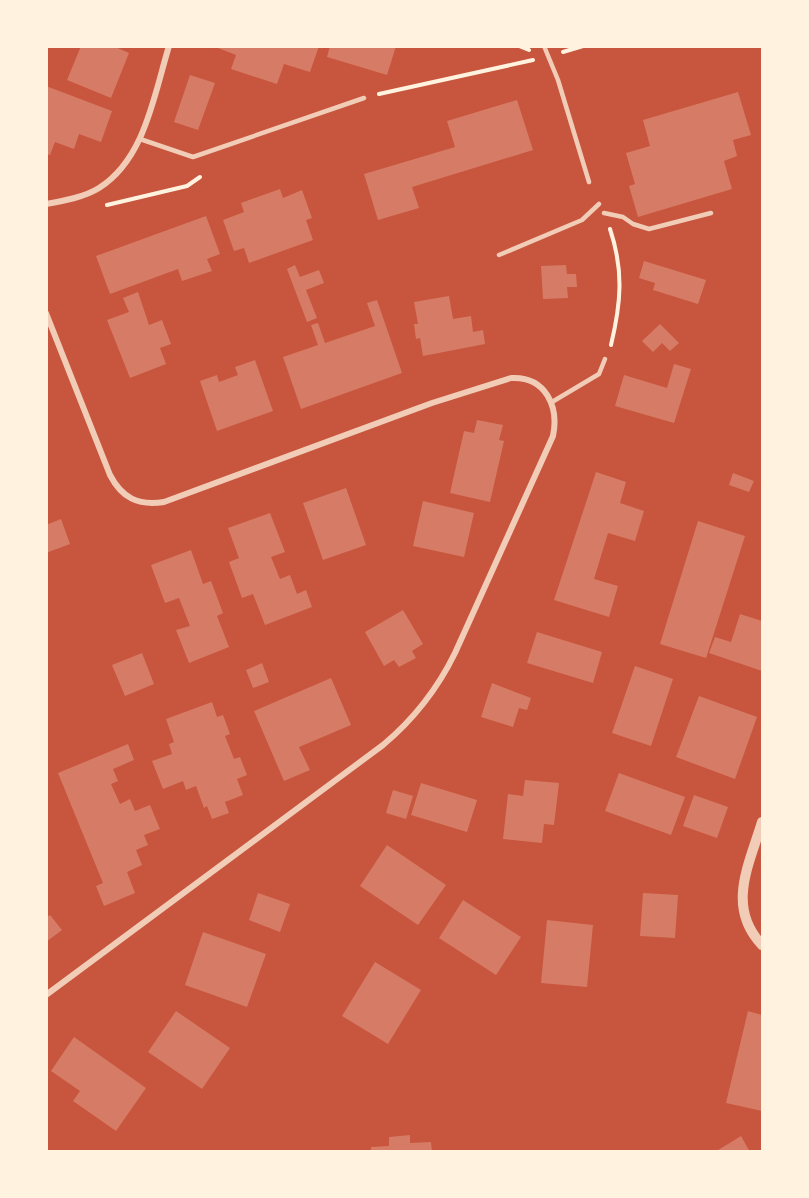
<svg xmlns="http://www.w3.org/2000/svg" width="809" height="1198" viewBox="0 0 809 1198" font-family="Roboto,sans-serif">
	<rect width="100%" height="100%" fill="#c8553d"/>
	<path fill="#d67c66" d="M 81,46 L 113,46 L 129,53 L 111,98 L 67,80 Z
		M 213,46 L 319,46 L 310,72 L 284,64 L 277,84 L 231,69 L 236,55 Z
		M 330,46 L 396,46 L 387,75 L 327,57 Z
		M 190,75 L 215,83 L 198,130 L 174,122 Z
		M 46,86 L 112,111 L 101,142 L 79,134 L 74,149 L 55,142 L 50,155 L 46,154 Z
		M 738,92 L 751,135 L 733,140 L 737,156 L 724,161 L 732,189 L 638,217 L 629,186 L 635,184 L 626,153 L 650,146 L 643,120 Z
		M 517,100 L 533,150 L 412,187 L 419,208 L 378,220 L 364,174 L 455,147 L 447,121 Z
		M 280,189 L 283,198 L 302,190 L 312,218 L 306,220 L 313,240 L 249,263 L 244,248 L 234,251 L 223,220 L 244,212 L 241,203 Z
		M 206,216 L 220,254 L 207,259 L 212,271 L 182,281 L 178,269 L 110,294 L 96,256 Z
		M 644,261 L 706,280 L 698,304 L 653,290 L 655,283 L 639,278 Z
		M 295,265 L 300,277 L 319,270 L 324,283 L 306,290 L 317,318 L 307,322 L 287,269 Z
		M 566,265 L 567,274 L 576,274 L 577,287 L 567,287 L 568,298 L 543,299 L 541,266 Z
		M 138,292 L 149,325 L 162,320 L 171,344 L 160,348 L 166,364 L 130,378 L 107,320 L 129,312 L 123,298 Z
		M 449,296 L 453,319 L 471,316 L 473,332 L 483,330 L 485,344 L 423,356 L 420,338 L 416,339 L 414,324 L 418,324 L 414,302 Z
		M 377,300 L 402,373 L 301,409 L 283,357 L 318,345 L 311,325 L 318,323 L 325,343 L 375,326 L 367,303 Z
		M 660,324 L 679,343 L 670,351 L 662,343 L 653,352 L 642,341 Z
		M 255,360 L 273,411 L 217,431 L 200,381 L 217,375 L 219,382 L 238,375 L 235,367 Z
		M 674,364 L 691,369 L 674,423 L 615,406 L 624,375 L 667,388 Z
		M 477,420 L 503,425 L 499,440 L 504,441 L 490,502 L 450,493 L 464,431 L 474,433 Z
		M 596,472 L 626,482 L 620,503 L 644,511 L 635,541 L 608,533 L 594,579 L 618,586 L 609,617 L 554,600 Z
		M 733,473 L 754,481 L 749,492 L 729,485 Z
		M 346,488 L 366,545 L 323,560 L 303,503 Z
		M 423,501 L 474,513 L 464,557 L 413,546 Z
		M 270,513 L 285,552 L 271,557 L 280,579 L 290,575 L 297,594 L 306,590 L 312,607 L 265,625 L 253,594 L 242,598 L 229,562 L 239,558 L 228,528 Z
		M 61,519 L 70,544 L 46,553 L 46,525 Z
		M 698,521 L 745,536 L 706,658 L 660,644 Z
		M 191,550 L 203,584 L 211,581 L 223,613 L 217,616 L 229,647 L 189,663 L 176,630 L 190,626 L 179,598 L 165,603 L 151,565 Z
		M 403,610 L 423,644 L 412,651 L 416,658 L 399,667 L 394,660 L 384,666 L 365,632 Z
		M 740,614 L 762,621 L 762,671 L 709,653 L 715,637 L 731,642 Z
		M 537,632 L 602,652 L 593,683 L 527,663 Z
		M 142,653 L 154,684 L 125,696 L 112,665 Z
		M 262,663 L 269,682 L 253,688 L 246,670 Z
		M 635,666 L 673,679 L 651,746 L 612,733 Z
		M 331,678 L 351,725 L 299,747 L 310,770 L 284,781 L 254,711 Z
		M 492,683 L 531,698 L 527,710 L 519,708 L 513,727 L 481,717 Z
		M 699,696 L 757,717 L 735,779 L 676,757 Z
		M 212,702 L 217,717 L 223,715 L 230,734 L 225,736 L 234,759 L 240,757 L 247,775 L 237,779 L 243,795 L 225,802 L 229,813 L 212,819 L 207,806 L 204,808 L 196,786 L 186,790 L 183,781 L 163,789 L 152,761 L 172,754 L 169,744 L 174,742 L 166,719 Z
		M 128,744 L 134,760 L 113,769 L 118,781 L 111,784 L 120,804 L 130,799 L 135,811 L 150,805 L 160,829 L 144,835 L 148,845 L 136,850 L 142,865 L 127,872 L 135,893 L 104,906 L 96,886 L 103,883 L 58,773 Z
		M 619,773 L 685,797 L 671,835 L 605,811 Z
		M 525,780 L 559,783 L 554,825 L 544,824 L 542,843 L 503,839 L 508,794 L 523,796 Z
		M 421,783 L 477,800 L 467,832 L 411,815 Z
		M 393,790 L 413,796 L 406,819 L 386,813 Z
		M 694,795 L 728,807 L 717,838 L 683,826 Z
		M 387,845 L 446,885 L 418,925 L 360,886 Z
		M 258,893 L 290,904 L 280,932 L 249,920 Z
		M 643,893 L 678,895 L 675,938 L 640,936 Z
		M 463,900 L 521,937 L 496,975 L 439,938 Z
		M 50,915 L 62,930 L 46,942 L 46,918 Z
		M 547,920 L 593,925 L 587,987 L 541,983 Z
		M 203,932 L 266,954 L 247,1007 L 185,985 Z
		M 375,962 L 421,990 L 388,1044 L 342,1016 Z
		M 176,1011 L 230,1048 L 202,1089 L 148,1052 Z
		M 748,1011 L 762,1015 L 762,1111 L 726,1103 Z
		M 74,1037 L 146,1088 L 116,1131 L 73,1101 L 80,1091 L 51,1071 Z
		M 410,1135 L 410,1143 L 431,1142 L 432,1152 L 371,1152 L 371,1147 L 389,1146 L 389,1137 Z
		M 741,1136 L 750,1152 L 715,1152 Z"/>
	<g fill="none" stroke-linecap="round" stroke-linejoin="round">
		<path stroke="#fff3e0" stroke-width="4" d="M 519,46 L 529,50
			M 563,52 L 583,46
			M 379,94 L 533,60
			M 107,205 L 187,186 L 200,177
			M 610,229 C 624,271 621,303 611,345"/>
		<path stroke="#f1ccb7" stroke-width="4.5" d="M 544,46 L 558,80 L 589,182
			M 140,139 L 193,157 L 364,98
			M 604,213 L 623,217 L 633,224 L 649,229 L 711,213
			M 499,255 L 582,220 L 599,204
			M 552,402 L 599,374 L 605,359"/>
		<path stroke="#f1ccb7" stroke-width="6" d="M 46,204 C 63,201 85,197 99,188 C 145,159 154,95 169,46
			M 46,313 L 110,475 C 122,498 138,506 164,502 L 432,403 L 511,378 C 546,376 559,407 553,436 L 455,653 C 437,690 414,719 383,745 L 46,995"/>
		<path stroke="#f1ccb7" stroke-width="10" d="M 762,822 C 749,865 726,907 762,945"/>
	</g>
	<rect width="809" height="1198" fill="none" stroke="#fff3e0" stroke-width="96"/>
</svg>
